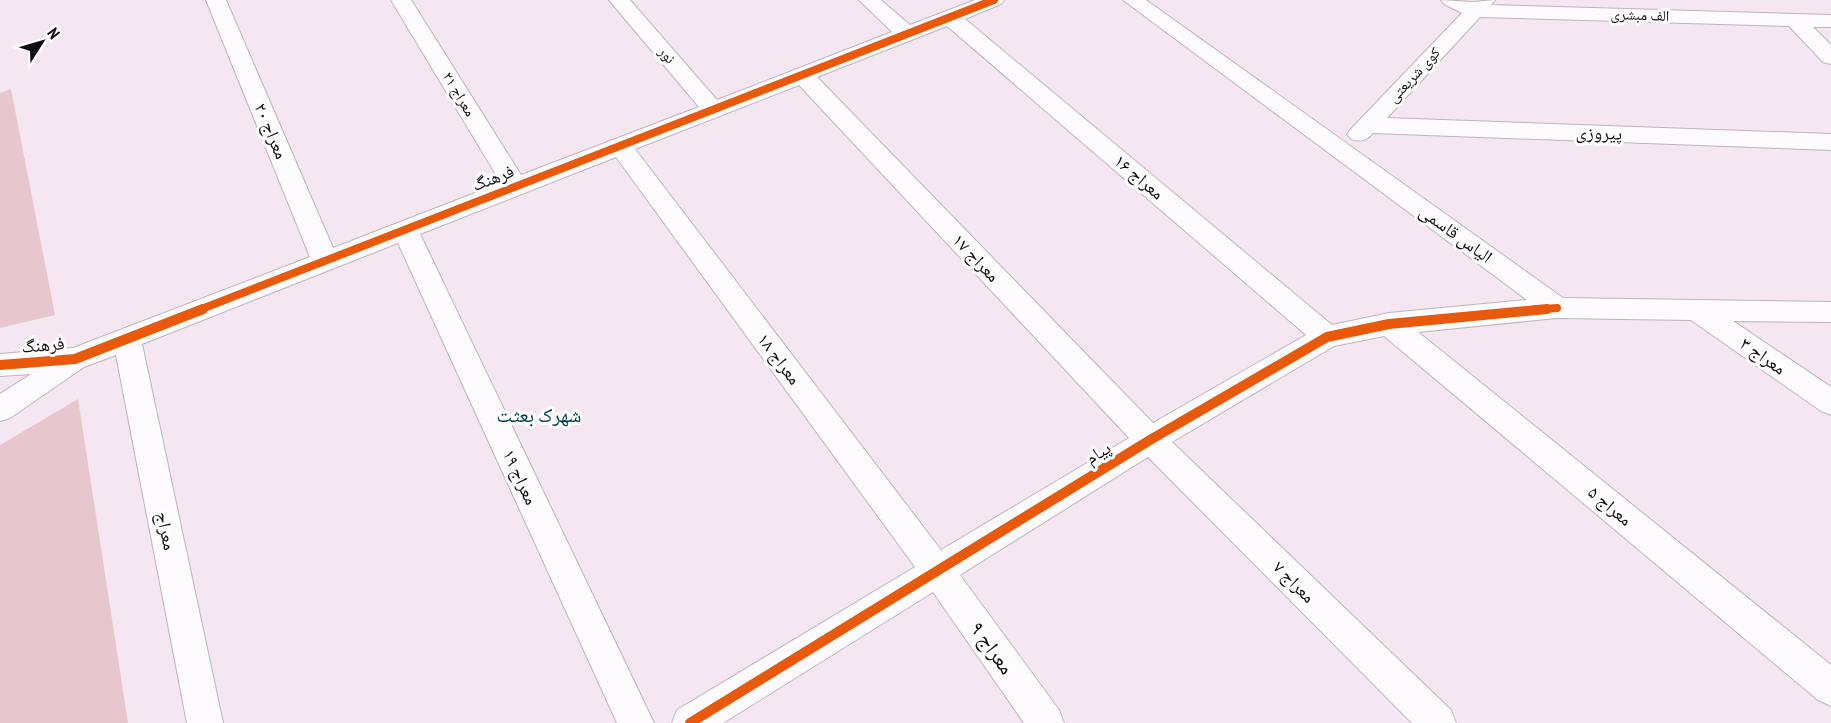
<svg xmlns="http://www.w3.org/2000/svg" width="1831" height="723" viewBox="0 0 1831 723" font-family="'PT Sans Narrow','Noto Naskh Arabic',sans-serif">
	<rect width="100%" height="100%" fill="#f4e7f2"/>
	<path fill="#e7c7cd" d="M 11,89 L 55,315 L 0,328 L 0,93 Z
		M 78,399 L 128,723 L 0,723 L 0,445 Z"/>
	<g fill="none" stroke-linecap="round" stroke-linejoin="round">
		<g stroke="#beb4bd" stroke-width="2">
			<path id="street" d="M 206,0 L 226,0 L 333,248 L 501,183 L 391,0 L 411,0 L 521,175 L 699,107 L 609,0 L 630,0 L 717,100 L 892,32 L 859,0 L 881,0 L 910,25 L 975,0 L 1004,0 L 1001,4 L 965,19 L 1332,325 L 1389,313 L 1527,300 L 1123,0 L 1146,0 L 1563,298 L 1831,302 L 1831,322 L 1733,321 L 1831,387 L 1831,415 L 1821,411 L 1691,320 L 1557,318 L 1418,332 L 1831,665 L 1831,706 L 1818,700 L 1384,336 L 1334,346 L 1172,442 L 1451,710 L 1456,723 L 1412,723 L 1148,457 L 960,575 L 1059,710 L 1064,723 L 1024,723 L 933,592 L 723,723 L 672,723 L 677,710 L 915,567 L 616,157 L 420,234 L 654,723 L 617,723 L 398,243 L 142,344 L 223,723 L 187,723 L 116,355 L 84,367 L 10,418 L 0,421 L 0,394 L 31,374 L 0,376 L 0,354 L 73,348 L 310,257 ZM 947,26 L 1306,335 L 1153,423 L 817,77 ZM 799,85 L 1129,438 L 941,550 L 635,149 Z
				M 1441,0 L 1472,2 L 1495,0 L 1491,5 L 1831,15 L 1831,27 L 1813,27 L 1831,45 L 1831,64 L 1823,62 L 1789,26 L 1480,17 L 1387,118 L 1831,134 L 1831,150 L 1373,133 C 1366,141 1361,142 1351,139 L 1347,134 L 1351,129 L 1462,13 L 1444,4 Z"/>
		</g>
		<use href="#street" fill="#fdfbfd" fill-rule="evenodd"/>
		<g stroke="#fff" stroke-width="10">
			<path id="cycleway-far1" d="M 199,310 L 994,0
				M 1531,310 L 1557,308"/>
		</g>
		<g stroke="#fff" stroke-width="14">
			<path id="cycleway" d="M 0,365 L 75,359 L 203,309
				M 690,723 L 1150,440 L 1327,337 L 1389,324 L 1547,309"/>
		</g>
		<use href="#cycleway-far1" stroke="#e8590c" stroke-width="8"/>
		<use href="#cycleway" stroke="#e8590c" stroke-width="10"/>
	</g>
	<g text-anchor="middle" stroke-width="6" stroke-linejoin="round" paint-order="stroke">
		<g font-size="15" fill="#130b12" stroke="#fff">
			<text transform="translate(1640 15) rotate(2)" y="5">الف مبشری</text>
			<text transform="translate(667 55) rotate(49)" y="5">نور</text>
			<text transform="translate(1414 75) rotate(-47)" y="5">کوی شریعتی</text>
			<text transform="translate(459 94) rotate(59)" y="5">معراج ۲۱</text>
		</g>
		<g font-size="18" fill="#130b12" stroke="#fff">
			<text transform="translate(271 131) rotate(67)" y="6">معراج ۲۰</text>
			<text transform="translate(1599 133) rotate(2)" y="6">پیروزی</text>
			<text transform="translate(1139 177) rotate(40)" y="6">معراج ۱۶</text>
			<text transform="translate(493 178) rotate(-21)" y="6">فرهنگ</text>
			<text transform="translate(1456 234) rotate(36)" y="6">الیاس قاسمی</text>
			<text transform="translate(976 258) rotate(46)" y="6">معراج ۱۷</text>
			<text transform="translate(43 345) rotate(-5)" y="6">فرهنگ</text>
			<text transform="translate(1763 356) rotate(35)" y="6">معراج ۳</text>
			<text transform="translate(779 359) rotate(53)" y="6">معراج ۱۸</text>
			<text transform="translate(1098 453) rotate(-32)" y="6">پیام</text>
			<text transform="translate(520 477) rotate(65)" y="6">معراج ۱۹</text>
			<text transform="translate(1610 506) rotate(40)" y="6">معراج ۵</text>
			<text transform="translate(166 531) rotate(78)" y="6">معراج</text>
			<text transform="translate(1294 582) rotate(45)" y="6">معراج ۷</text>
		</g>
		<g font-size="20" fill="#00404b" stroke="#fff">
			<text x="539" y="422">شهرک بعثت</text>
		</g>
		<g font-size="21" fill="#130b12" stroke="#fff">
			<text transform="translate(992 648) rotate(54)" y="7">معراج ۹</text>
		</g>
	</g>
	<g transform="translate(42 42) rotate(53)" stroke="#ffffff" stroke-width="4.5" paint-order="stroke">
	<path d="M0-4.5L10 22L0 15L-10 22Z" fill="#130b12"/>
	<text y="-9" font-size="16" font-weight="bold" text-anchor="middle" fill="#130b12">N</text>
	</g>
</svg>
